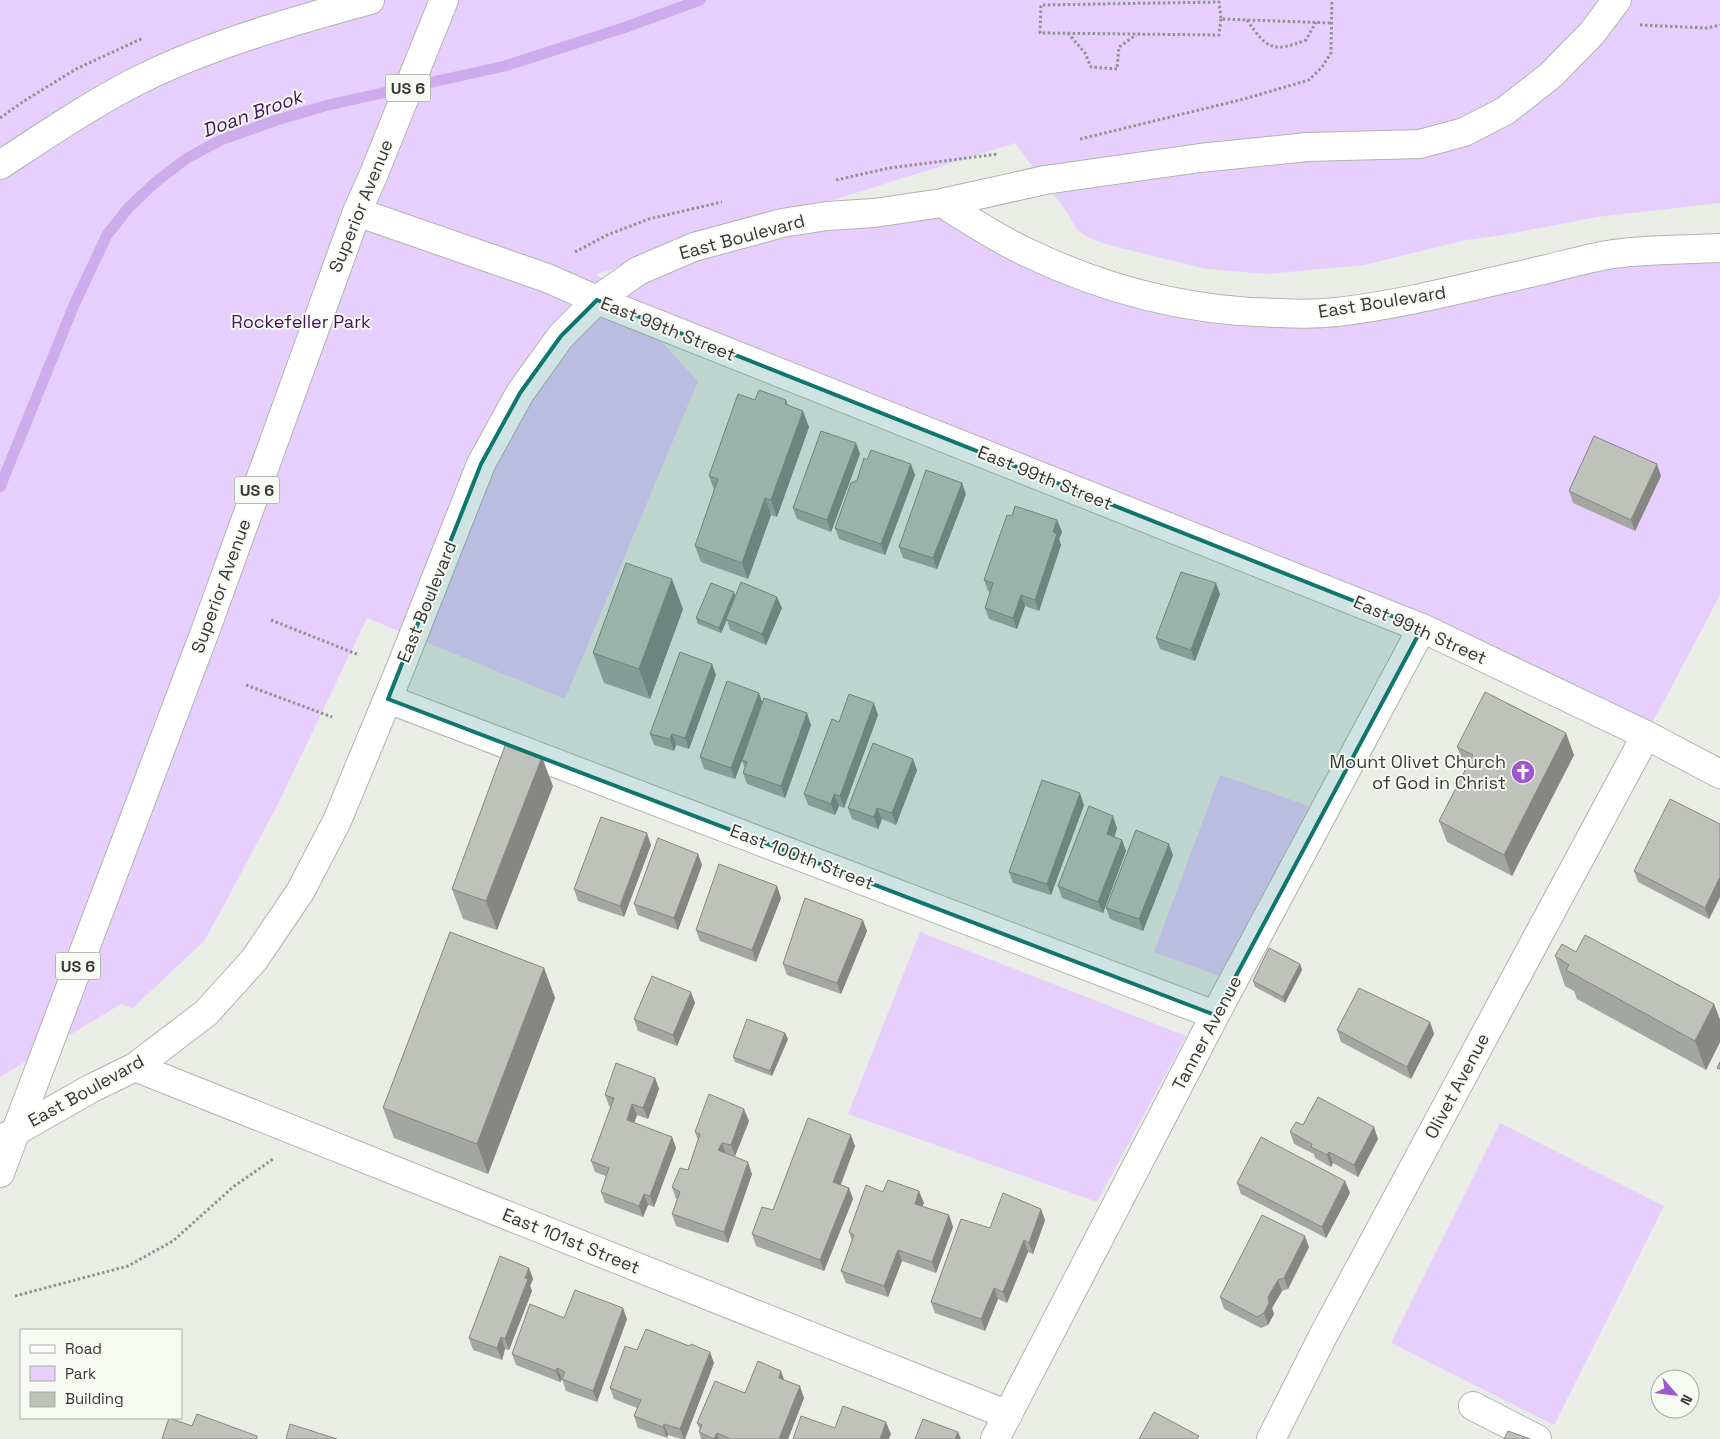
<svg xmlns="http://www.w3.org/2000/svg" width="1720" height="1439" viewBox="0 0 1720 1439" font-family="'Space Grotesk',sans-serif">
	<rect width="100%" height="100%" fill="#eaece6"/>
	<path fill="#e6cffd" d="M 0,0 L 1720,0 L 1720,203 L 1597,217 L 1503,235 L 1466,240 L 1364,265 L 1267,274 L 1206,269 L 1105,244 L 1084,235 L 1076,228 L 1069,215 L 1015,143 L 597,274 L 612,289 L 694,247 L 942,203 L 1025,252 L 1251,313 L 1720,248 L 1720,595 L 1646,735 L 638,317 L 698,381 L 565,699 L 367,618 L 278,804 L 205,940 L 133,1008 L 121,1004 L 0,1077 Z
		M 1220,775 L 1309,806 L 1219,976 L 1154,952 Z
		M 920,932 L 1186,1036 L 1097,1202 L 848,1114 Z
		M 1500,1123 L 1664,1206 L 1554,1425 L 1391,1343 Z"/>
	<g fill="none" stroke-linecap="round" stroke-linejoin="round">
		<path stroke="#cdacec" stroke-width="11" d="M 0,487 L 74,305 L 107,235 L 129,207 L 157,181 L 187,158 L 223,139 L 277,120 L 328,105 L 505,66 L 626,27 L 700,0"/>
		<g stroke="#b2b3ae" stroke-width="30">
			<path id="minor" d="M 942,203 L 1045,180 L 1200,158 L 1307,147 L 1420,144 L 1464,132 L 1505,111 L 1551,75 L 1592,33 L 1617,0
				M 357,212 L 547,278 L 597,300 L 1422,628 L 1646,735 L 1720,774
				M 388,699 L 1215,1015
				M 135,1067 L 1008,1415
				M 4,1138 L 90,1089 L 135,1067 L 206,1013 L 254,960 L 300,892 L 337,821 L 400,669 L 481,464 L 520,393 L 561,336 L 597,300 L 638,271 L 694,247 L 782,223 L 827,216 L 874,213 L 942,203 C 969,220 996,238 1026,252 C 1105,290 1192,312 1280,313 C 1299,314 1318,314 1337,312 C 1407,304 1475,285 1543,270 C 1564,265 1585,259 1607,255 C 1642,249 1684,250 1720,248
				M 1473,1406 L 1537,1439
				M 995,1439 L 1215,1015 L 1422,628
				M 1271,1439 L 1323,1336 L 1646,735"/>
		</g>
		<g stroke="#b2b3ae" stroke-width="30">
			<path id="major" d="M 0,165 C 43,137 87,107 133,83 C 205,46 293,21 370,0
				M 0,1173 L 206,629 L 357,212 L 373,176 L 444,0"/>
		</g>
		<path stroke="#91938f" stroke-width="3" stroke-dasharray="2.5 2.5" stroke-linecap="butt" d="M 1221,19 L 1219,35 L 1040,33 L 1041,5 L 1219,2 L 1221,19 L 1332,23
			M 1247,20 C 1267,49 1273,53 1306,40 L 1316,22
			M 1640,25 L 1707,28 L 1720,25
			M 1068,33 L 1085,53 L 1091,67 L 1117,69 L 1119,47 L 1136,35
			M 0,118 L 24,101 L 76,69 L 143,38
			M 1080,139 L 1244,99 L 1309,80 L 1322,67 L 1331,53 L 1332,0
			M 836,180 L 889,168 L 998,154
			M 575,252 L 607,235 L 649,219 L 722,202
			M 271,620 L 359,655
			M 246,685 L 332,717
			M 15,1296 L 128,1266 L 173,1241 L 233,1187 L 273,1159"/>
		<use href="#minor" stroke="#fff" stroke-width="28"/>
		<use href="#major" stroke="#fff" stroke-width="28"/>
	</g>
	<path fill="#a4a6a1" d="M 755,400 L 786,400 L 788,405 L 809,427 L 777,517 L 771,515 L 748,579 L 701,562 L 695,546 L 714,490 L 709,476 Z
		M 856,443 L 860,454 L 831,532 L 797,519 L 793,508 Z
		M 867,460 L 915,475 L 885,555 L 839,539 L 835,528 Z
		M 1661,476 L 1635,531 L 1573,503 L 1569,491 Z
		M 966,494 L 937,569 L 903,558 L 899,547 Z
		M 1012,516 L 1057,520 L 1062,532 L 1059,539 L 1061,545 L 1039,611 L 1025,606 L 1017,629 L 989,619 L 985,608 L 990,592 L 988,591 L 984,580 Z
		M 1220,594 L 1195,661 L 1160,649 L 1156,638 Z
		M 735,597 L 782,608 L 766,645 L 730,630 L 727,620 L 721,633 L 698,624 L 696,618 Z
		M 683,609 L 650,699 L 604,683 L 593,653 Z
		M 716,675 L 689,749 L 676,745 L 674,751 L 654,745 L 650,734 Z
		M 762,702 L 811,725 L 785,798 L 747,784 L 743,773 L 745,768 L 742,761 L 735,779 L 704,769 L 700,757 Z
		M 878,715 L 844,808 L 839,806 L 835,815 L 808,805 L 804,794 L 839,722 Z
		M 1457,747 L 1574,755 L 1512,876 L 1447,842 L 1439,821 L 1466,769 L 1465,768 Z
		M 917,770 L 896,825 L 882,819 L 878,829 L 852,819 L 848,808 Z
		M 553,786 L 497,930 L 463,919 L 452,889 Z
		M 1084,805 L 1051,895 L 1013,883 L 1009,872 Z
		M 1720,824 L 1720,897 L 1709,919 L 1638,882 L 1634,871 Z
		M 1117,828 L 1114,837 L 1122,840 L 1126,851 L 1103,913 L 1062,898 L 1058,886 Z
		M 651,845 L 624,917 L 578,901 L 574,889 Z
		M 698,854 L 702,865 L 678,930 L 638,915 L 634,904 Z
		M 1173,855 L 1143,931 L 1110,919 L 1106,908 Z
		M 777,886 L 781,898 L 756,962 L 700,941 L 696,930 Z
		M 867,931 L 841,994 L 787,975 L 783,964 Z
		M 1576,952 L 1714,1004 L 1720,1020 L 1720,1042 L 1706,1070 L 1577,999 L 1574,991 L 1565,986 L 1555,956 Z
		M 1300,964 L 1302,970 L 1285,1003 L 1255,987 L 1253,981 Z
		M 544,968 L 555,998 L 488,1174 L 394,1138 L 383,1108 Z
		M 695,1003 L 677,1046 L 638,1031 L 634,1019 Z
		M 1430,1022 L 1434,1034 L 1411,1079 L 1341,1042 L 1337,1030 Z
		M 785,1033 L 788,1039 L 772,1076 L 735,1062 L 733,1057 Z
		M 655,1078 L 659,1089 L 648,1119 L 637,1115 L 634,1123 L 672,1137 L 676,1148 L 654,1207 L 648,1205 L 643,1217 L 605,1203 L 601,1192 L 606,1176 L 595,1172 L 591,1161 L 611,1107 L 609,1106 L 605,1095 Z
		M 749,1121 L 735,1156 L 730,1155 L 752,1174 L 728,1243 L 676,1226 L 672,1214 L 677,1199 L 676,1199 L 672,1187 L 688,1170 L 698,1140 L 695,1132 Z
		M 1290,1132 L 1378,1139 L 1358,1177 L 1333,1163 L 1331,1167 L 1315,1158 L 1314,1154 L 1294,1144 Z
		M 855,1146 L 841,1185 L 849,1188 L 853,1199 L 824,1271 L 756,1246 L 752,1234 L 773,1210 Z
		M 1345,1181 L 1350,1193 L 1326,1238 L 1241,1194 L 1237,1183 Z
		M 883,1192 L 924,1203 L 922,1206 L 949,1215 L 953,1227 L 936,1273 L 902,1261 L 888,1297 L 846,1283 L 841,1271 L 852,1241 L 849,1232 Z
		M 1045,1220 L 1033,1254 L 1028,1252 L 1007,1303 L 998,1299 L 985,1331 L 935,1313 L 931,1302 L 990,1228 Z
		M 1309,1247 L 1288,1289 L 1282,1291 L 1272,1308 L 1274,1314 L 1268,1325 L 1261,1328 L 1224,1309 L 1220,1297 Z
		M 529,1268 L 533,1279 L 530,1286 L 532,1291 L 509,1350 L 505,1349 L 502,1360 L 473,1350 L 469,1338 Z
		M 564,1318 L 627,1319 L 597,1402 L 566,1391 L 562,1379 L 560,1382 L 516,1365 L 512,1354 Z
		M 637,1350 L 714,1363 L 685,1439 L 681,1439 L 668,1435 L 667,1438 L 638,1428 L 634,1416 L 637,1408 L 614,1399 L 610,1388 Z
		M 785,1380 L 804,1398 L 788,1439 L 701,1439 L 699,1432 L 700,1430 L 697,1423 L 745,1393 Z"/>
	<path fill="#868783" d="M 803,411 L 809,427 L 777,517 L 771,500 Z
		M 856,443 L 860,454 L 831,532 L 827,520 Z
		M 911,464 L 915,475 L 885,555 L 881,544 Z
		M 1657,464 L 1661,476 L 1635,531 L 1631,520 Z
		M 962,483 L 966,494 L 937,569 L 933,558 Z
		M 765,498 L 771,515 L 748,579 L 742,563 Z
		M 1057,520 L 1062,532 L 1059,539 L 1061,545 L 1039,611 L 1035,600 L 1053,532 Z
		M 672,579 L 683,609 L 650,699 L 639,669 Z
		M 1216,583 L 1220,594 L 1195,661 L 1191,650 Z
		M 734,592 L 736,598 L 721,633 L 719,628 Z
		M 1021,595 L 1025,606 L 1017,629 L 1013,618 Z
		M 777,597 L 782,608 L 766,645 L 762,634 Z
		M 712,664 L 716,675 L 689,749 L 685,738 Z
		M 759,693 L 763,704 L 735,779 L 731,768 Z
		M 874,703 L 878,715 L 844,808 L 840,796 Z
		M 807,713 L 811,725 L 785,798 L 781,786 Z
		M 1566,733 L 1574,755 L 1512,876 L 1504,855 Z
		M 672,734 L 676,745 L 674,751 L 670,739 Z
		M 542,757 L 553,786 L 497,930 L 486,901 Z
		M 913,759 L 917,770 L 896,825 L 892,813 Z
		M 1080,793 L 1084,805 L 1051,895 L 1047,884 Z
		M 834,794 L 839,806 L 835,815 L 831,804 Z
		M 877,808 L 882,819 L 878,829 L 874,817 Z
		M 1113,816 L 1117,828 L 1112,845 L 1107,834 Z
		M 647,833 L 651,845 L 624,917 L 620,906 Z
		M 1122,840 L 1126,851 L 1103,913 L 1098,902 Z
		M 1169,844 L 1173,855 L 1143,931 L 1139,919 Z
		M 698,854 L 702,865 L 678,930 L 674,918 Z
		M 1720,877 L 1720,897 L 1709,919 L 1705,908 Z
		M 777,886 L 781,898 L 756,962 L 752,950 Z
		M 863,920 L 867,931 L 841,994 L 837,983 Z
		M 1300,964 L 1302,970 L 1285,1003 L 1283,997 Z
		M 544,968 L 555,998 L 488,1174 L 477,1144 Z
		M 691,992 L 695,1003 L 677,1046 L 673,1035 Z
		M 1714,1004 L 1720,1020 L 1720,1042 L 1706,1070 L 1695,1041 Z
		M 1430,1022 L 1434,1034 L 1411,1079 L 1407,1067 Z
		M 785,1033 L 788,1039 L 772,1076 L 770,1071 Z
		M 655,1078 L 659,1089 L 648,1119 L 643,1108 Z
		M 632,1104 L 637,1115 L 631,1131 L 627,1120 Z
		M 744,1109 L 749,1121 L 735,1156 L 731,1145 Z
		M 1374,1127 L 1378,1139 L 1358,1177 L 1354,1165 Z
		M 851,1135 L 855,1146 L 837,1193 L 833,1182 Z
		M 672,1137 L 676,1148 L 654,1207 L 650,1196 Z
		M 722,1143 L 726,1154 L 718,1150 Z
		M 1329,1152 L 1333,1163 L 1331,1167 L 1327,1155 Z
		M 748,1162 L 752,1174 L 728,1243 L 724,1232 Z
		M 1345,1181 L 1350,1193 L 1326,1238 L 1322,1227 Z
		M 849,1188 L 853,1199 L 824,1271 L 820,1260 Z
		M 919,1191 L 924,1203 L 919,1215 L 915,1204 Z
		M 644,1194 L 648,1205 L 643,1217 L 639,1206 Z
		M 1041,1209 L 1045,1220 L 1033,1254 L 1029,1243 Z
		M 949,1215 L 953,1227 L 936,1273 L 932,1262 Z
		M 1305,1236 L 1309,1247 L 1288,1289 L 1284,1278 Z
		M 1024,1240 L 1028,1252 L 1007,1303 L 1003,1292 Z
		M 898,1250 L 902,1261 L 888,1297 L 884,1286 Z
		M 529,1268 L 533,1279 L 530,1286 L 532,1291 L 509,1350 L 505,1339 Z
		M 1278,1280 L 1282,1291 L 1272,1308 L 1274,1314 L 1268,1325 L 1264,1313 L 1268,1297 Z
		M 994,1288 L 998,1299 L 985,1331 L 981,1319 Z
		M 623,1308 L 627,1319 L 597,1402 L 593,1391 Z
		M 501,1337 L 505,1349 L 502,1360 L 497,1348 Z
		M 710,1352 L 714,1363 L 685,1439 L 684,1439 L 680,1429 Z
		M 557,1368 L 562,1379 L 560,1382 L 556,1371 Z
		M 781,1371 L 785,1382 L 779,1378 Z
		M 800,1386 L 804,1398 L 788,1439 L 779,1439 Z
		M 886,1422 L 891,1434 L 889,1439 L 880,1439 Z
		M 664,1424 L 668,1435 L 667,1438 L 663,1427 Z
		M 958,1432 L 961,1439 L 955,1439 Z
		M 717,1433 L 719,1439 L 714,1439 Z"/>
	<path fill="#bfc1bb" stroke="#868783" d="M 759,390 L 786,400 L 785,404 L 803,411 L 771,500 L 765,498 L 742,563 L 695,546 L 718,479 L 709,476 L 738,394 L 755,400 Z
		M 821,431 L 856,443 L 827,520 L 793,508 Z
		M 1594,436 L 1657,464 L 1631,520 L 1569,491 Z
		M 871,450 L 911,464 L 881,544 L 835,528 L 851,483 L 857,480 L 864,458 L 867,460 Z
		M 926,470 L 962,483 L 933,558 L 899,547 Z
		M 1015,506 L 1057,520 L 1053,532 L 1057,534 L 1035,600 L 1021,595 L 1013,618 L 985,608 L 993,583 L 984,580 L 1007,515 L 1012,516 Z
		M 626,563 L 672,579 L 639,669 L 593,653 Z
		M 1181,572 L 1216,583 L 1191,650 L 1156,638 Z
		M 741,582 L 777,597 L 762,634 L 726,619 Z
		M 711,583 L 734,592 L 719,628 L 696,618 Z
		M 680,652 L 712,664 L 685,738 L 672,734 L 670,739 L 650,734 Z
		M 727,681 L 759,693 L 731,768 L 700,757 Z
		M 1485,692 L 1566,733 L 1504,855 L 1439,821 L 1473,755 L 1457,747 Z
		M 849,694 L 874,703 L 840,796 L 834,794 L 831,804 L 804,794 L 832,719 L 839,722 Z
		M 764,698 L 807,713 L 781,786 L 743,773 L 747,762 L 742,760 Z
		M 506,743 L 542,757 L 486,901 L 452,889 Z
		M 873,743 L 913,759 L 892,813 L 877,808 L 874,817 L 848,808 Z
		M 1042,780 L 1080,793 L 1047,884 L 1009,872 Z
		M 1670,799 L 1720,824 L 1720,877 L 1705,908 L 1634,871 Z
		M 1089,806 L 1113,816 L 1107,834 L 1122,840 L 1098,902 L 1058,886 Z
		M 601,817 L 647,833 L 620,906 L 574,889 Z
		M 1136,830 L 1169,844 L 1139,919 L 1106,908 Z
		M 658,838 L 698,854 L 674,918 L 634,904 Z
		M 719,864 L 777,886 L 752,950 L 696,930 Z
		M 805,898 L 863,920 L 837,983 L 783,964 Z
		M 450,932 L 544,968 L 477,1144 L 383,1108 Z
		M 1585,935 L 1714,1004 L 1695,1041 L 1566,970 L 1569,965 L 1555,956 L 1562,944 L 1576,952 Z
		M 1269,948 L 1300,964 L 1283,997 L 1253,981 Z
		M 652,976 L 691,992 L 673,1035 L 634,1019 Z
		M 1359,988 L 1430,1022 L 1407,1067 L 1337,1030 Z
		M 747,1019 L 785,1033 L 770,1071 L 733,1057 Z
		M 1720,1062 L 1720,1069 L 1717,1068 Z
		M 616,1063 L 655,1078 L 643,1108 L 632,1104 L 627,1120 L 672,1137 L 650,1196 L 644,1194 L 639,1206 L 601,1192 L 609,1168 L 591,1161 L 614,1098 L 605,1095 Z
		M 709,1094 L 744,1109 L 731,1145 L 722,1143 L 718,1150 L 748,1162 L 724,1232 L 672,1214 L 680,1192 L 672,1187 L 680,1168 L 688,1170 L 700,1134 L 695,1132 Z
		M 1318,1097 L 1374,1127 L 1354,1165 L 1329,1152 L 1327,1155 L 1311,1147 L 1312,1144 L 1290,1132 L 1296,1122 L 1303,1125 Z
		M 808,1118 L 851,1135 L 833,1182 L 849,1188 L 820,1260 L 752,1234 L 762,1207 L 773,1210 Z
		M 1261,1137 L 1345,1181 L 1322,1227 L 1237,1183 Z
		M 888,1180 L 919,1191 L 915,1204 L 949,1215 L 932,1262 L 898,1250 L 884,1286 L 841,1271 L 854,1235 L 849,1232 L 866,1185 L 883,1192 Z
		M 1003,1193 L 1041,1209 L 1029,1243 L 1024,1240 L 1003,1292 L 994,1288 L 981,1319 L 931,1302 L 961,1219 L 990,1228 Z
		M 1262,1215 L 1305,1236 L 1284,1278 L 1278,1280 L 1268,1297 L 1269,1303 L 1264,1313 L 1257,1317 L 1220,1297 Z
		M 500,1256 L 529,1268 L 525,1278 L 528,1279 L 505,1339 L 501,1337 L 497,1348 L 469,1338 Z
		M 575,1290 L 623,1308 L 593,1391 L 562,1379 L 565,1372 L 557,1368 L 556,1371 L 512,1354 L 530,1304 L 564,1318 Z
		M 646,1329 L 689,1346 L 691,1344 L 710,1352 L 680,1429 L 664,1424 L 663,1427 L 634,1416 L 641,1400 L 610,1388 L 625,1346 L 637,1350 Z
		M 758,1361 L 781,1371 L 779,1378 L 800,1386 L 779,1439 L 731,1439 L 717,1433 L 714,1439 L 699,1432 L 702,1425 L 697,1423 L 715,1381 L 745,1393 Z
		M 843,1406 L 886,1422 L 880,1439 L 793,1439 L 801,1416 L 835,1428 Z
		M 1154,1412 L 1199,1436 L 1197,1439 L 1139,1439 Z
		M 197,1414 L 257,1436 L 257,1439 L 162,1439 L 169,1418 L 192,1426 Z
		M 923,1419 L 958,1432 L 955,1439 L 915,1439 Z
		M 290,1424 L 337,1439 L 286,1439 Z
		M 1508,1431 L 1530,1439 L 1504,1439 Z"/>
	<path fill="#0f766e" fill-opacity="0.2" stroke="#0f766e" stroke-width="4" stroke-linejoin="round" d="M 597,300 L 1422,628 L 1215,1015 L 388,699 L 481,464 L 520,393 L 561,336 Z"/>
	<defs>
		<g id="church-disc" transform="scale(1.25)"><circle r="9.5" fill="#9c59cf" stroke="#f7f9f3"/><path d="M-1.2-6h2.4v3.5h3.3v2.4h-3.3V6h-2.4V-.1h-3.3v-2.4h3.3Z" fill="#fff"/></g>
	</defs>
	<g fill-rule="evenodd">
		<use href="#church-disc" x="1523" y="772"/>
	</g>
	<g text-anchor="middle" stroke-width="4" stroke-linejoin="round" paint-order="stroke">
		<g fill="#f7f9f3" stroke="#71726f" stroke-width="1">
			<rect x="385.5" y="74.5" width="45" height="27" rx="4"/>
			<rect x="234.5" y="476.5" width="45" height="27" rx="4"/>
			<rect x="55.5" y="952.5" width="45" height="27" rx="4"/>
		</g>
		<g font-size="16" font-weight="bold" fill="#373836">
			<text x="408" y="94">US 6</text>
			<text x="257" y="496">US 6</text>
			<text x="78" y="972">US 6</text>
		</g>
		<g font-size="18" fill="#373836" stroke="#f7f9f3">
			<text transform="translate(361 206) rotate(-68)" y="6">Superior Avenue</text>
			<text transform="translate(742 237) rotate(-15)" y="6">East Boulevard</text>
			<text transform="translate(1382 302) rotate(-9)" y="6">East Boulevard</text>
			<text transform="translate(668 329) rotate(22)" y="6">East 99th Street</text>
			<text transform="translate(1045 478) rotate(22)" y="6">East 99th Street</text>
			<text transform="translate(221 586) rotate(-70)" y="6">Superior Avenue</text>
			<text transform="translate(427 602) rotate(-68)" y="6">East Boulevard</text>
			<text transform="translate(1420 630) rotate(24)" y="6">East 99th Street</text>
			<text transform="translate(802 857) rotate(21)" y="6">East 100th Street</text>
			<text transform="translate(1207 1033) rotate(-62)" y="6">Tanner Avenue</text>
			<text transform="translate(1457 1086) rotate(-62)" y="6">Olivet Avenue</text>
			<text transform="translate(86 1091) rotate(-29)" y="6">East Boulevard</text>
			<text transform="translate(571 1241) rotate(22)" y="6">East 101st Street</text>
		</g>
		<g font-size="18" fill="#40135d" stroke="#f7f9f3">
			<text x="301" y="328">Rockefeller Park</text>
		</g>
		<g font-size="18" fill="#373836" stroke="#f7f9f3" text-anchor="end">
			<text x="1506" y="768">Mount Olivet Church<tspan x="1506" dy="21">of God in Christ</tspan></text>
		</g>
		<g font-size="19" font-style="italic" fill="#40145d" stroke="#f7f9f3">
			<text transform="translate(252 113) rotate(-20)" y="7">Doan Brook</text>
		</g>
	</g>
	<rect x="20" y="1329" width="162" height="90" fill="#f7f9f3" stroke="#aaaca7"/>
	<rect x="30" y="1345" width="25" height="8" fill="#ffffff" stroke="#aaaca7"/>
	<text x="65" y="1354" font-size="15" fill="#373836">Road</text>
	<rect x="30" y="1366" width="25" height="15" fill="#e6cffd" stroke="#aaaca7"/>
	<text x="65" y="1379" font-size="15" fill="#373836">Park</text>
	<rect x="30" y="1392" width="25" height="15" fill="#bfc1bb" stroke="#aaaca7"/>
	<text x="65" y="1404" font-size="15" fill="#373836">Building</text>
	<g transform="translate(1675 1394) rotate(118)"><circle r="24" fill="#f7f9f3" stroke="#aaaca7"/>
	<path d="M0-4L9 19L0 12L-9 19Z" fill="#9c59cf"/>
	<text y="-8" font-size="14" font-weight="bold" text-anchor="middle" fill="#373836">N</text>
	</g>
</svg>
